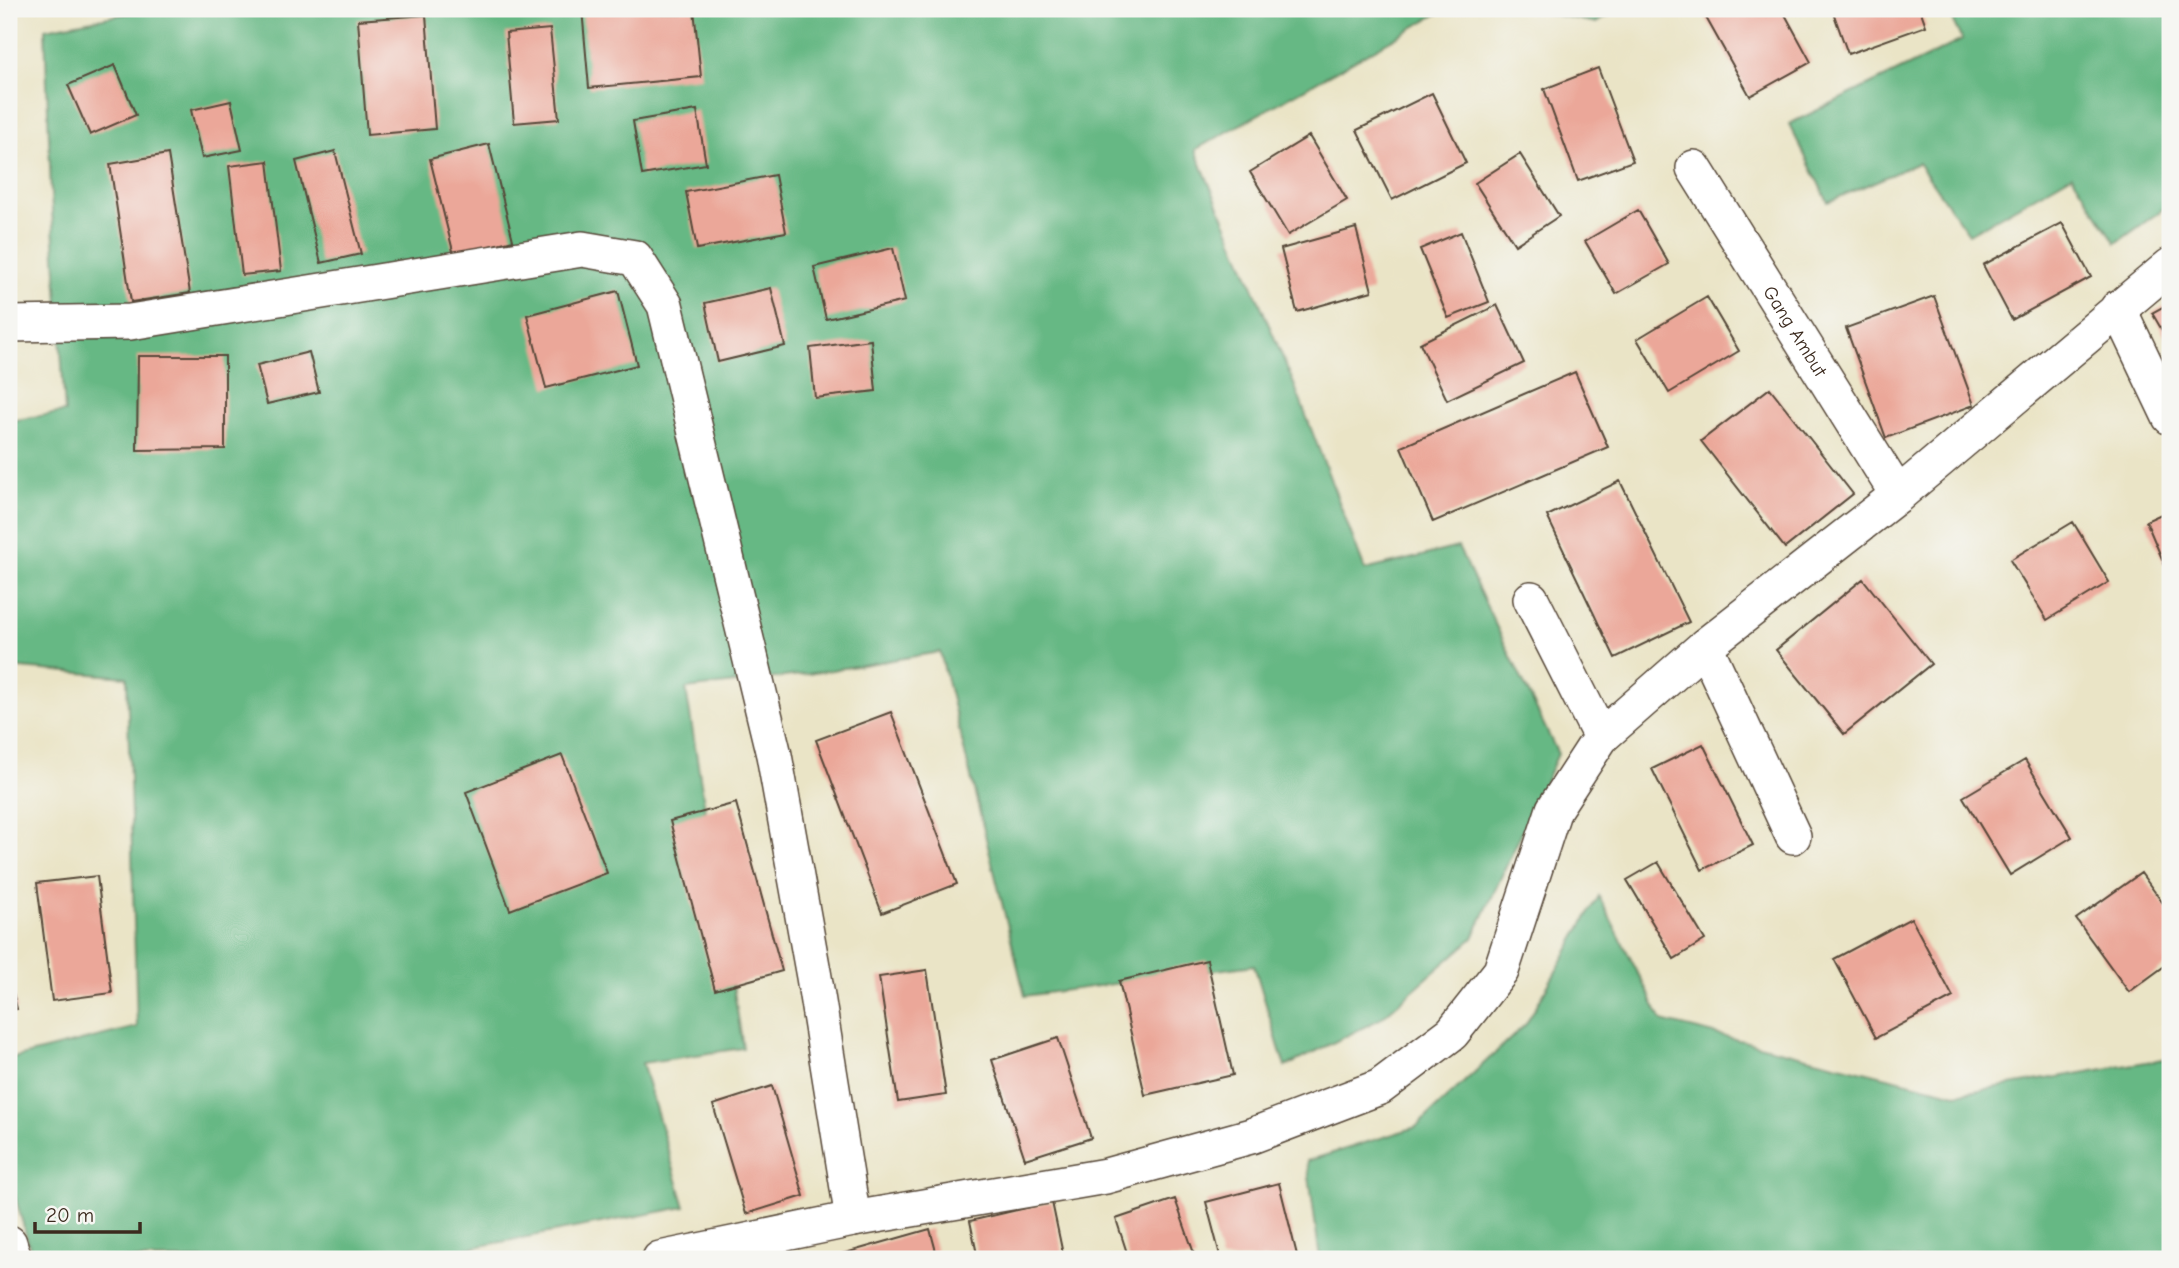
<svg xmlns="http://www.w3.org/2000/svg" width="2179" height="1268" viewBox="0 0 2179 1268" font-family="'Comic Neue',sans-serif">
	<rect width="100%" height="100%" fill="#f6f6f2"/>
	<filter id="ink" filterUnits="userSpaceOnUse"><feTurbulence type="fractalNoise" baseFrequency=".0143" numOctaves="2"/><feDisplacementMap in="SourceGraphic" scale="14" xChannelSelector="R" yChannelSelector="G"/><feConvolveMatrix kernelMatrix="1 2 1 2 8 2 1 2 1" color-interpolation-filters="sRGB"/></filter>
	<filter id="wash" filterUnits="userSpaceOnUse"><feTurbulence type="fractalNoise" baseFrequency=".00686" numOctaves="4" result="noise"/><feDisplacementMap in="SourceGraphic" scale="28" xChannelSelector="R" yChannelSelector="G"/><feGaussianBlur stdDeviation="1.57" result="paint"/><feColorMatrix in="noise" values="0 0 0 0 0 0 0 0 0 0 0 0 0 0 0 0 0 1.4 0 .05"/><feComposite in="paint" operator="in"/></filter>
	<g filter="url(#wash)">
		<rect width="100%" height="100%" fill="#eae4c6"/>
		<path fill="#66b884" stroke="#507151" stroke-width="2" d="M 151,9 L 1446,9 L 1195,150 L 1294,384 L 1365,570 L 1458,547 L 1558,754 L 1473,938 L 1380,1019 L 1285,1067 L 1254,965 L 1025,996 L 940,652 L 808,674 L 686,689 L 743,1048 L 642,1063 L 685,1207 L 412,1259 L 33,1259 L 9,1175 L 9,1059 L 137,1027 L 127,677 L 9,667 L 9,421 L 65,412 L 51,194 L 45,29 Z
			M 1527,9 L 1619,9 L 1596,23 Z
			M 1947,9 L 2170,9 L 2170,204 L 2116,243 L 2072,175 L 1969,234 L 1918,163 L 1828,202 L 1789,124 L 1962,40 Z
			M 1599,896 L 1662,1021 L 1956,1094 L 2170,1058 L 2170,1259 L 1320,1259 L 1307,1161 L 1416,1127 L 1526,1024 Z"/>
		<g id="blocks">
			<path fill="#eba799" d="M 467,9 L 549,9 L 550,12 L 467,14 Z
				M 582,9 L 694,9 L 701,77 L 589,88 Z
				M 1712,9 L 1782,9 L 1811,62 L 1750,96 L 1704,14 Z
				M 1832,9 L 1920,9 L 1926,26 L 1848,54 Z
				M 426,15 L 435,129 L 367,135 L 358,20 Z
				M 550,29 L 559,119 L 514,123 L 506,33 Z
				M 115,65 L 136,115 L 90,135 L 68,85 Z
				M 1598,68 L 1633,161 L 1578,181 L 1544,89 Z
				M 1432,93 L 1466,163 L 1392,200 L 1357,130 Z
				M 231,101 L 242,150 L 202,158 L 191,110 Z
				M 697,110 L 706,164 L 642,175 L 633,121 Z
				M 1309,136 L 1347,200 L 1288,235 L 1250,172 Z
				M 489,144 L 513,240 L 454,255 L 430,159 Z
				M 335,151 L 361,254 L 321,263 L 296,161 Z
				M 168,154 L 190,293 L 131,302 L 110,164 Z
				M 1520,154 L 1559,216 L 1515,245 L 1475,183 Z
				M 268,161 L 281,271 L 242,275 L 229,166 Z
				M 775,175 L 786,232 L 697,249 L 686,192 Z
				M 1638,210 L 1669,264 L 1616,294 L 1585,241 Z
				M 2062,223 L 2091,277 L 2012,320 L 1983,265 Z
				M 1356,228 L 1372,291 L 1297,312 L 1281,249 Z
				M 1461,232 L 1489,302 L 1448,318 L 1420,249 Z
				M 893,248 L 905,301 L 826,319 L 814,267 Z
				M 771,288 L 785,346 L 718,362 L 705,303 Z
				M 618,291 L 637,365 L 546,388 L 527,315 Z
				M 1934,296 L 1974,405 L 1886,438 L 1846,328 Z
				M 1707,297 L 1739,351 L 1669,393 L 1637,339 Z
				M 2170,303 L 2170,344 L 2152,313 Z
				M 1497,305 L 1524,363 L 1447,400 L 1420,343 Z
				M 871,340 L 876,391 L 815,398 L 810,348 Z
				M 309,352 L 319,392 L 267,404 L 257,365 Z
				M 138,356 L 225,356 L 225,449 L 137,450 Z
				M 1575,372 L 1608,447 L 1433,522 L 1401,447 Z
				M 1770,388 L 1853,494 L 1785,548 L 1701,441 Z
				M 1620,481 L 1689,622 L 1615,658 L 1547,516 Z
				M 2170,510 L 2170,572 L 2168,573 L 2146,521 Z
				M 2073,522 L 2109,582 L 2047,620 L 2010,560 Z
				M 1863,579 L 1931,664 L 1844,734 L 1776,650 Z
				M 891,712 L 957,884 L 882,913 L 816,740 Z
				M 1703,744 L 1753,845 L 1702,870 L 1652,769 Z
				M 562,755 L 607,873 L 510,910 L 466,792 Z
				M 2025,760 L 2072,837 L 2010,875 L 1963,797 Z
				M 736,803 L 782,971 L 715,990 L 670,821 Z
				M 1658,862 L 1705,940 L 1674,959 L 1627,880 Z
				M 2141,873 L 2170,913 L 2170,962 L 2129,992 L 2076,919 Z
				M 97,876 L 112,993 L 52,1001 L 37,883 Z
				M 1911,918 L 1953,997 L 1876,1038 L 1834,959 Z
				M 1207,960 L 1233,1075 L 1145,1095 L 1119,981 Z
				M 927,970 L 946,1095 L 898,1102 L 879,977 Z
				M 9,976 L 17,1009 L 9,1011 Z
				M 1058,1038 L 1091,1138 L 1025,1159 L 992,1060 Z
				M 772,1086 L 804,1196 L 746,1214 L 713,1105 Z
				M 1279,1183 L 1298,1259 L 1221,1259 L 1206,1202 Z
				M 1175,1199 L 1196,1259 L 1129,1259 L 1116,1219 Z
				M 1052,1202 L 1064,1259 L 978,1259 L 970,1221 Z
				M 930,1229 L 938,1259 L 843,1259 L 842,1254 Z"/>
		</g>
	</g>
	<g filter="url(#ink)">
		<use href="#blocks" fill-opacity="0" stroke="#554637" stroke-width="2"/>
		<g fill="none" stroke-linecap="round" stroke-linejoin="round">
			<g stroke="#554637" stroke-width="38">
				<g id="minor">
					<path id="s1" d="M 1694,168 L 1898,495"/>
					<path d="M 2118,308 L 2170,417"/>
					<path d="M 9,324 L 130,322 L 582,249 L 635,258 L 665,305 L 774,755 L 814,977 L 853,1219"/>
					<path d="M 1531,599 L 1601,737"/>
					<path d="M 1705,646 L 1793,836"/>
					<path d="M 9,1243 L 14,1259"/>
					<path d="M 660,1259 L 853,1219 L 1106,1176 L 1251,1136 L 1380,1087 L 1452,1033 L 1501,971 L 1554,809 L 1601,737 L 1705,646 L 1898,495 L 2170,266"/>
				</g>
			</g>
			<use href="#minor" stroke="#fff" stroke-width="35"/>
		</g>
	</g>
	<g text-anchor="middle" stroke-width="6" stroke-linejoin="round" paint-order="stroke">
		<g font-size="19" fill="#3b2a1e" stroke="#f6f6f2">
			<text dy="7" stroke="none"><textPath href="#s1" startOffset="192">Gang Ambut</textPath></text>
		</g>
	</g>
	<rect width="2179" height="1268" fill="none" stroke="#f6f6f2" stroke-width="35"/>
	<path d="M35 1222v10h105v-10" fill="none" stroke="#3b2a1e" stroke-width="3.5"/>
	<text x="46" y="1222" font-size="21" fill="#3b2a1e" stroke="#f6f6f2" stroke-width="5" paint-order="stroke">20 m</text>
</svg>
